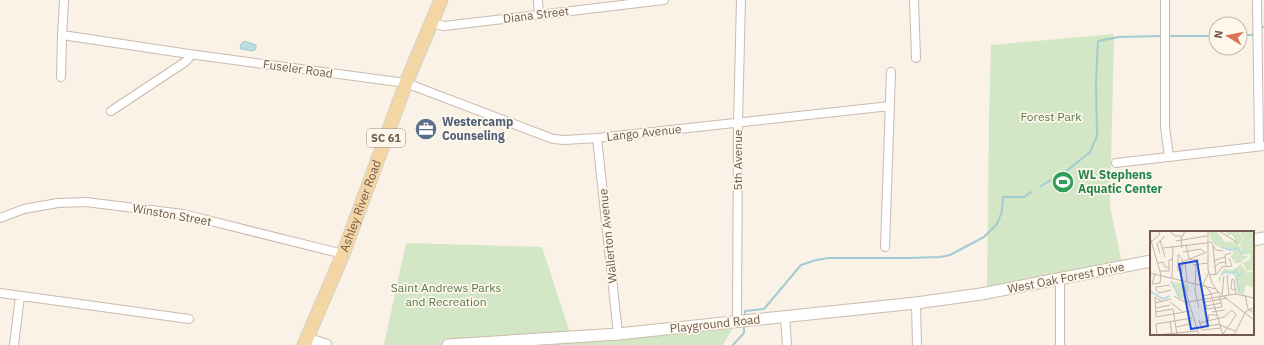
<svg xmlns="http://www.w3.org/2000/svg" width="1264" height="345" viewBox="0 0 1264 345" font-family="'IBM Plex Sans',sans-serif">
	<rect width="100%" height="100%" fill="#faf2e6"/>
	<path fill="#d3e6c6" d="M 1114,34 L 1110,207 L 1122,263 L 987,288 L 989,120 L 991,45 Z
		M 406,243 L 542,247 L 571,336 L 737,321 L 723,345 L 384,345 Z"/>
	<path fill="#bcdce2" stroke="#a3cbd3" d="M 244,41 L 256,45 L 256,49 L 253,51 L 241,49 L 240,45 Z"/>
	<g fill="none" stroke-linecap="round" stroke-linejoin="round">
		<path stroke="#a3cbd3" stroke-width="2" d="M 1262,27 L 1264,27
			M 1240,35 L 1251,35 L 1253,34
			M 1171,36 L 1216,36
			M 1041,186 L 1069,169 L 1090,152 L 1097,136 L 1096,81 L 1098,41 L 1119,37 L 1160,36
			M 745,314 L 745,311 L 764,309 L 801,265 L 816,260 L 829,258 L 910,258 L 940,257 L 950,255 L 984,237 L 997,224 L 1002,211 L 1003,197 L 1024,197 L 1031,192
			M 733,345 L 744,333 L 744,326"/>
		<g stroke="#cbbaad" stroke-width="10">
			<path id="minor" d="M 538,0 L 539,15
				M 914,0 L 916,58
				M 1165,0 L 1165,127 L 1169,157
				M 1257,0 L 1259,146
				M 431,23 L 444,26 L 664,0
				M 62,35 L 189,54 L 406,83 L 553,139 L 565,140 L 597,138 L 890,106
				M 61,77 L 62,35 L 64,0
				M 111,111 L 185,62 L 189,58 L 189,54
				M 597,138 L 618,334
				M 1116,163 L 1264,146
				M 0,218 L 24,209 L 58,203 L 86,202 L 183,214 L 343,254
				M 885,247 L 891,72
				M 0,293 L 189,319
				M 916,303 L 917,345
				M 785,316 L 787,345
				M 737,321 L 738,123 L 741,0
				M 14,345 L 20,296
				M 1060,345 L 1060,279"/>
		</g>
		<g stroke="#cdbbab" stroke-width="13">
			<path id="secondary" d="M 1253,240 L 1264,238
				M 307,339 L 326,345
				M 448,345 L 618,334 L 916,303 L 981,294 L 1151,261"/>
		</g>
		<g stroke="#d7d1cd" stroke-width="15">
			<g id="primary">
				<path id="s1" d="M 304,345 L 343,254 L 406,83 L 441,0"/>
			</g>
		</g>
		<use href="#minor" stroke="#fff" stroke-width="8"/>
		<use href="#secondary" stroke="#fff" stroke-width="11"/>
		<use href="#primary" stroke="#f3d6a4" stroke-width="13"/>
	</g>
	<defs>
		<g id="office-disc" transform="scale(1.15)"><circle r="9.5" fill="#5c6f8a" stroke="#fdf7ec"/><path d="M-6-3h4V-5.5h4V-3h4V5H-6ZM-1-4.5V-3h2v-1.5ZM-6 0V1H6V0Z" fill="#fff"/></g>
		<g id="stadium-disc" transform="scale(1.15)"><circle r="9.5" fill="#2e9e5b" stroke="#fdf7ec"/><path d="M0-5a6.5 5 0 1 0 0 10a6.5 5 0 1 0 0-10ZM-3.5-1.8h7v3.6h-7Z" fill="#fff"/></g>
	</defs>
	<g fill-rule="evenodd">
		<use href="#office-disc" x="426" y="129"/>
		<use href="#stadium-disc" x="1063" y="182"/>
	</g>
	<g text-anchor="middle" stroke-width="3.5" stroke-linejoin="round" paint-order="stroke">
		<rect fill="#fdf7ec" stroke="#9b897d" stroke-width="1" x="367" y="129" width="38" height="18" rx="3"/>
		<g font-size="11" font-weight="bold" fill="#715a4d">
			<text x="386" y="142">SC 61</text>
		</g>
		<g font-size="12" fill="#715a4d" stroke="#fdf7ec">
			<text transform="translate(536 15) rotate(-7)" y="4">Diana Street</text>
			<text transform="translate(298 69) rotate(8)" y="4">Fuseler Road</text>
			<text transform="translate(644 133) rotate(-6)" y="4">Lango Avenue</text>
			<text transform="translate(738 160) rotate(-90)" y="4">5th Avenue</text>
			<text dy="4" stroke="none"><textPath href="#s1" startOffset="150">Ashley River Road</textPath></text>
			<text transform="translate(172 215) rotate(10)" y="4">Winston Street</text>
			<text transform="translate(608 236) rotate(-96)" y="4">Wallerton Avenue</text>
			<text transform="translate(1066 278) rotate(-11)" y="4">West Oak Forest Drive</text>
			<text transform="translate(715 324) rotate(-6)" y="4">Playground Road</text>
		</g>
		<g font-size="12" fill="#577b49" stroke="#fdf7ec">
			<text x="1051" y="121">Forest Park</text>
			<text x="446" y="292">Saint Andrews Parks<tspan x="446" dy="14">and Recreation</tspan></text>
		</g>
		<g font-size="12" font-weight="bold" fill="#4e5e75" stroke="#fdf7ec" text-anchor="start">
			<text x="442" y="126">Westercamp<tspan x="442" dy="14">Counseling</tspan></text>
		</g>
		<g font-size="12" font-weight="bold" fill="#27864d" stroke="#fdf7ec" text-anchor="start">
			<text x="1078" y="179">WL Stephens<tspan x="1078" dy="14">Aquatic Center</tspan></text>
		</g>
	</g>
	<g transform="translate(1150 231)">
		<rect width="104" height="104" fill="#faf2e6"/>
		<path d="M 59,0 L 66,0 L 75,11 L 79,10 L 84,12 L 85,8 L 81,3 L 80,5 L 77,4 L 77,0 L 90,0 L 89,4 L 93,6 L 92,10 L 94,6 L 90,4 L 91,0 L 104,0 L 104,39 L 96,40 L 95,35 L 92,32 L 99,29 L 101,25 L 99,23 L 94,24 L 90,15 L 91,10 L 89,14 L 93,25 L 99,25 L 91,31 L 91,33 L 97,42 L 104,40 L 104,57 L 96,54 L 94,64 L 88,62 L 86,46 L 80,41 L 72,44 L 70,52 L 69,49 L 67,50 L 74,38 L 84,39 L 91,32 L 85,32 L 81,26 L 84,21 L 65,14 L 60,8 ZM 23,51 L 38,53 L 39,60 L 35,63 L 37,71 L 27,64 Z" fill="#d3e6c6"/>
		<path fill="none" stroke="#bcdce2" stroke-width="2" d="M 71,16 L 80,19 L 87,17 L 93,23M 72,44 L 73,41 L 84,42 L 85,39 L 88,43M 21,50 L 30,67M 0,60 L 13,68 L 20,65M 89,62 L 86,46 L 93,42"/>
		<path fill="none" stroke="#c3b5a9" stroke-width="1" d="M 20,0 L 25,5 L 32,5M 58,0 L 58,39 L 62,52 L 68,61 L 104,89M 69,0 L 88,12M 0,6 L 11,44 L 10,52 L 2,53 L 5,43M 10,9 L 15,26M 26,10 L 57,5M 1,11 L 10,3 L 8,0M 57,11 L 61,11 L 66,19 L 73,20M 36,13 L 39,28 L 49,29M 63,15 L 66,44M 13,17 L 57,12M 32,17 L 31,8 L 35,0M 33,21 L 51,18 L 54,21M 10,22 L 7,13 L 15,5M 28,23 L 32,28 L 32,43M 28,24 L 28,40M 63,30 L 75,26M 32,31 L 57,21M 35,31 L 37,50M 8,32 L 13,31 L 15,36 L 19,36M 46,33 L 45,60 L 49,77M 43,34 L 58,32M 76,35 L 75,24 L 81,22M 64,37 L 69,32 L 75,31M 10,40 L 19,40 L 19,29 L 23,28M 59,41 L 53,53 L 60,60 L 73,104M 0,42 L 66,58M 59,44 L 67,43 L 72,36 L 82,35 L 79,27M 79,44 L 77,45 L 79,64M 22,47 L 23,15M 32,49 L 49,104M 50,53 L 57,78 L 72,76 L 69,64M 20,54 L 6,56 L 6,59 L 9,62 L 21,59M 85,59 L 81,58 L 82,48 L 84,49 L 86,63M 0,63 L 0,76M 72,63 L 74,45M 95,64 L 98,78 L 104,82M 24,65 L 38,73M 53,65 L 69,61M 12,71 L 5,66 L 6,86 L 40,80M 20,71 L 33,81M 37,71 L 86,63 L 104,67M 55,71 L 77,67M 5,72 L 21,68M 56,75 L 71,72M 6,77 L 20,74M 6,81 L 23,78 L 27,104M 62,81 L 75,79M 49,89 L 52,99 L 71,97M 20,90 L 22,104M 59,90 L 58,84 L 67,84M 49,92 L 74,86 L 82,79 L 86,84 L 73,103M 70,94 L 85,100M 26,96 L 39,93M 51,96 L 70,93M 6,104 L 47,100M 7,104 L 6,93 L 42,87M 84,104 L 96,80 L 104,77"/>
		<path fill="#1d4ed8" fill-opacity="0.15" stroke="#1d4ed8" stroke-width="2" d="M 47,30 L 58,95 L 41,98 L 29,33 Z"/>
		<rect width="104" height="104" fill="none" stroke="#715a4d" stroke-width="2"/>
	</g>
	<g transform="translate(1228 36) rotate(280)"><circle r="19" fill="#fdf7ec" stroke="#c5b8ac"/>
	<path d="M0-3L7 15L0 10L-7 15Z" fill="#d97556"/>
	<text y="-6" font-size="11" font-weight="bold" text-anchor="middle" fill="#715a4d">N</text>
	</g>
</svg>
